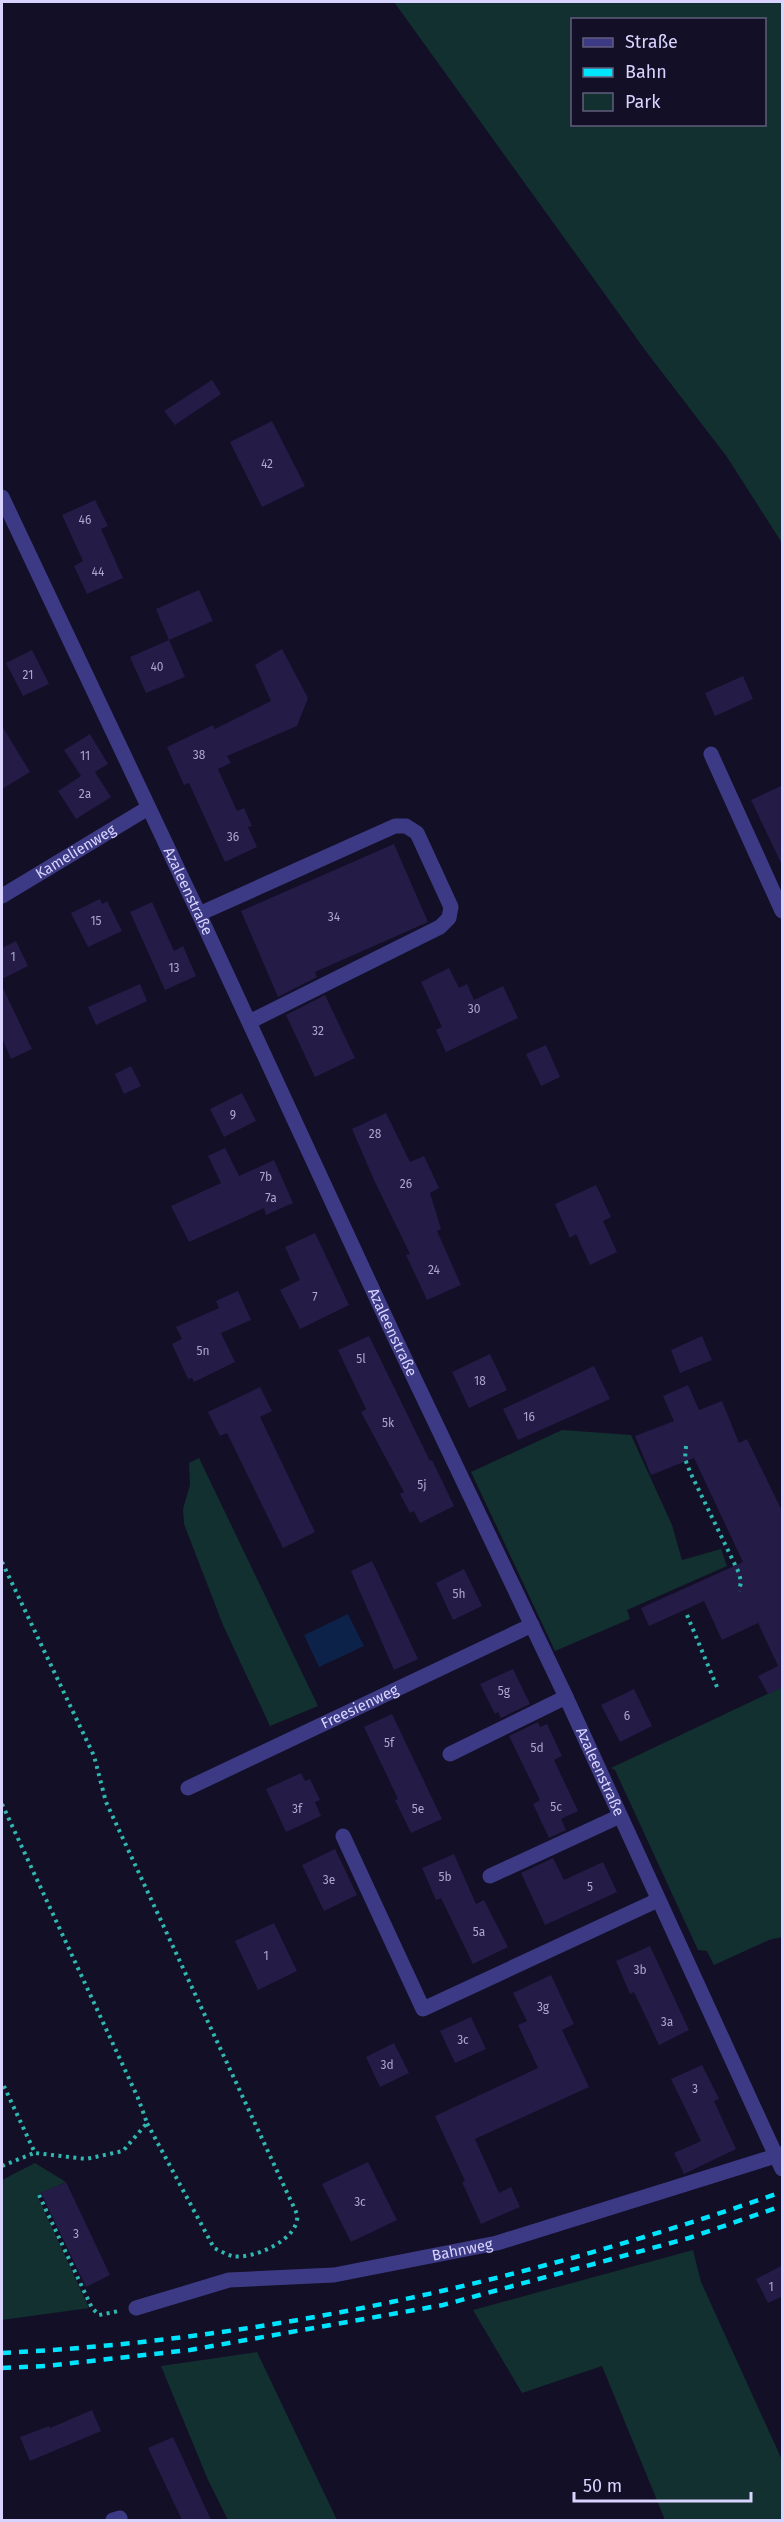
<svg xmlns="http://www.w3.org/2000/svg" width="784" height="2522" viewBox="0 0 784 2522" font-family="'Fira Sans',sans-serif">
	<rect width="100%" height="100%" fill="#130f26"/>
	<path fill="#12302f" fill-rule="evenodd" d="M 394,2 L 782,2 L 782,543 L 727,457 L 648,354 ZM 572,20 L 764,20 L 764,124 L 572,124 Z
		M 562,1430 L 631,1435 L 672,1525 L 682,1560 L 721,1549 L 727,1566 L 627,1610 L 630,1619 L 555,1651 L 471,1472 Z
		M 199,1458 L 318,1706 L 270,1726 L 223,1625 L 184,1524 L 183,1509 L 190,1485 L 189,1463 Z
		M 782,1687 L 782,1937 L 769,1940 L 714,1965 L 707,1951 L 698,1950 L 615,1770 L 611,1768 Z
		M 35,2163 L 66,2182 L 37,2195 L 89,2308 L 2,2320 L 2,2180 Z
		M 693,2250 L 701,2282 L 782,2460 L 782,2520 L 665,2520 L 602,2366 L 522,2393 L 473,2310 Z
		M 257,2352 L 337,2520 L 228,2520 L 208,2480 L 161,2366 Z"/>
	<path fill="#0c2248" d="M 348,1614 L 364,1646 L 319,1667 L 304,1635 Z"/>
	<path fill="#241b47" d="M 212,380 L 221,394 L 175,425 L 164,411 Z
		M 272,421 L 305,486 L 262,507 L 230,442 Z
		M 95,500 L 108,526 L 101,529 L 123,578 L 87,594 L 74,566 L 83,561 L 62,515 Z
		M 199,590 L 213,621 L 169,640 L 156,609 Z
		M 169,640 L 185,677 L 146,693 L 130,657 Z
		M 282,649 L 308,698 L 297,726 L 227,756 L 231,763 L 218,769 L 237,811 L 244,808 L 252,826 L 248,827 L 257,847 L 225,862 L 189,783 L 184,785 L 167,747 L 213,725 L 215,729 L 271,701 L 255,665 Z
		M 32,650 L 49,684 L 23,696 L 6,663 Z
		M 743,676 L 753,699 L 715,716 L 705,693 Z
		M 2,726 L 30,772 L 2,789 Z
		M 90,734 L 108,764 L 95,772 L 111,797 L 76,819 L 58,791 L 81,776 L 64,750 Z
		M 783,785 L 783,867 L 751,800 Z
		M 394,844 L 428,922 L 315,972 L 317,977 L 278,997 L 241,911 Z
		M 100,899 L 102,904 L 107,901 L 122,931 L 88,947 L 71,913 Z
		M 152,902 L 174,951 L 183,946 L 196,976 L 165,990 L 130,912 Z
		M 16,941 L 28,966 L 2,979 L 2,948 Z
		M 449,968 L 459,988 L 467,984 L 474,1000 L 503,986 L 518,1018 L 446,1052 L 436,1030 L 442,1027 L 421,982 Z
		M 140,984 L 147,1001 L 96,1025 L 88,1007 Z
		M 2,986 L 32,1049 L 11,1059 L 2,1038 Z
		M 325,995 L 355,1058 L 315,1077 L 286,1015 Z
		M 546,1045 L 560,1077 L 541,1086 L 526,1054 Z
		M 131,1066 L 141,1086 L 124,1094 L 115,1074 Z
		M 242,1093 L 256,1121 L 224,1137 L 210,1109 Z
		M 386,1113 L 410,1162 L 424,1156 L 439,1188 L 430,1193 L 441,1229 L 437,1231 L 461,1285 L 427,1300 L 406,1255 L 410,1254 L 374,1180 L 352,1129 Z
		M 225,1148 L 239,1176 L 274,1160 L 293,1203 L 266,1215 L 264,1208 L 189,1242 L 171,1206 L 221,1183 L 208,1156 Z
		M 596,1185 L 611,1217 L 603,1221 L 617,1252 L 590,1265 L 576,1234 L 570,1238 L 555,1204 Z
		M 315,1233 L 349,1305 L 300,1329 L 280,1290 L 300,1280 L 285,1247 Z
		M 238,1291 L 251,1320 L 221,1333 L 235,1362 L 194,1382 L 192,1378 L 188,1379 L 172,1344 L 182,1339 L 176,1327 L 219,1308 L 216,1301 Z
		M 369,1336 L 430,1461 L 432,1460 L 454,1506 L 420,1523 L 414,1511 L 410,1513 L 400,1494 L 404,1492 L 361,1412 L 366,1409 L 338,1350 Z
		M 702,1336 L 712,1360 L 680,1373 L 671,1350 Z
		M 490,1354 L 507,1390 L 469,1408 L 452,1372 Z
		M 594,1366 L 610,1399 L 518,1440 L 503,1409 Z
		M 688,1385 L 699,1410 L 722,1401 L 739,1443 L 747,1439 L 783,1513 L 783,1687 L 768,1694 L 758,1676 L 778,1666 L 758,1623 L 722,1640 L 704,1601 L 649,1626 L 641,1608 L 743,1562 L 694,1458 L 651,1475 L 635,1436 L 674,1421 L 663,1396 Z
		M 260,1387 L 272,1411 L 260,1417 L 315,1532 L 283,1548 L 227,1433 L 220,1436 L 208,1412 Z
		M 372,1561 L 418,1659 L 394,1670 L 351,1571 Z
		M 464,1569 L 482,1606 L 453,1620 L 436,1583 Z
		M 513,1669 L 530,1704 L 501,1718 L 498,1712 L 495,1714 L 480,1684 Z
		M 634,1689 L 652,1726 L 620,1742 L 601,1705 Z
		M 392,1714 L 442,1819 L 411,1833 L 395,1800 L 398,1799 L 364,1727 Z
		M 538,1722 L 540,1727 L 547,1724 L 562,1756 L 554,1760 L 578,1811 L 561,1819 L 566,1830 L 549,1838 L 533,1804 L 540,1800 L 509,1736 Z
		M 301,1773 L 305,1781 L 310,1779 L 320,1800 L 315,1802 L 321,1816 L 286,1832 L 266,1789 Z
		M 335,1849 L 357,1895 L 324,1911 L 302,1865 Z
		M 454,1854 L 476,1904 L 484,1900 L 508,1947 L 473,1964 L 441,1898 L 436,1900 L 422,1868 Z
		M 553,1858 L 564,1880 L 603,1862 L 617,1892 L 545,1925 L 521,1873 Z
		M 274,1923 L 297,1971 L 258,1990 L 235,1941 Z
		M 650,1946 L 689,2030 L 659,2045 L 634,1992 L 630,1994 L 616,1961 Z
		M 551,1975 L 574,2024 L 562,2030 L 589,2087 L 475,2139 L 499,2193 L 511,2187 L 520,2207 L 481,2224 L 462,2182 L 465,2181 L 435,2116 L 538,2068 L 518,2025 L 527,2021 L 513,1993 Z
		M 471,2017 L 486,2049 L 455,2063 L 440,2031 Z
		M 394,2043 L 409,2073 L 380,2087 L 366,2057 Z
		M 702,2065 L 719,2099 L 714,2101 L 736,2149 L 684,2174 L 674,2153 L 701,2141 L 671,2079 Z
		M 368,2162 L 397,2220 L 351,2242 L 322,2184 Z
		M 66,2182 L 110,2275 L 86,2287 L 41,2193 Z
		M 783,2265 L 783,2296 L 768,2303 L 756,2279 Z
		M 92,2410 L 101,2431 L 30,2461 L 20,2437 L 49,2426 L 50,2428 Z
		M 173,2437 L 211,2520 L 182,2520 L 148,2448 Z"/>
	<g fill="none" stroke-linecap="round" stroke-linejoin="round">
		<path stroke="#2fb8b0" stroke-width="4" stroke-dasharray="3 4.5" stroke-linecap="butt" d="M 686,1446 L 685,1459 L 690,1472 L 739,1573 L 741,1582 L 739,1591
			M 2,1562 L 94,1756 L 106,1802 L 297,2214 C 301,2239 253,2260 232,2256 C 226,2254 220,2251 214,2248 L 147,2123
			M 687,1615 L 717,1687
			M 2,1804 L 138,2098 L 147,2123 L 123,2151 L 86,2159 L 35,2153 L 2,2082
			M 2,2166 L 34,2153
			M 39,2195 L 92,2308 L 99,2315 L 119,2311"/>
		<g stroke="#3d3a85" stroke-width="15">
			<path id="s1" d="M 2,497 L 199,914 L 395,1338 L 566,1697 L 782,2169"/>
			<path d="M 711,754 L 782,911"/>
			<path id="s2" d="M 2,896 L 148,808"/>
			<path d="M 199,914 L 395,826 L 406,826 L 417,833 L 451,907 L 449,918 L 440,927 L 249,1022"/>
			<path d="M 450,1754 L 566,1697"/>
			<path id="s3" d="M 188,1788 L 532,1625"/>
			<path d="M 343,1836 L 423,2009 L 658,1900"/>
			<path d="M 490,1876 L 620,1816"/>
			<path id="s4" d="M 136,2308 L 229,2280 L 334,2275 L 497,2243 L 782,2154"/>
			<path d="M 113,2520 L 120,2518"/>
		</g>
		<path stroke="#00e5ff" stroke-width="4.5" stroke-dasharray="9 8" stroke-linecap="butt" d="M 2,2353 C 270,2340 530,2280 782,2192
			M 2,2368 L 46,2366 L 190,2350 L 443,2305 L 689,2238 L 782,2206"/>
	</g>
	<g text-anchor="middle" stroke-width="4.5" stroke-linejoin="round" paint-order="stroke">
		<g font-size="12" fill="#aca6d1">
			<text x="267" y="468">42</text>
			<text x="85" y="524">46</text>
			<text x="98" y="576">44</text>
			<text x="157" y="671">40</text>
			<text x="28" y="679">21</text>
			<text x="199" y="759">38</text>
			<text x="85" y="760">11</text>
			<text x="85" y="798">2a</text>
			<text x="233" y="841">36</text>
			<text x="334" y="921">34</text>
			<text x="96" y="925">15</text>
			<text x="13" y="961">1</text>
			<text x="174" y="972">13</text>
			<text x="474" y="1013">30</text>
			<text x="318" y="1035">32</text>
			<text x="233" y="1119">9</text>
			<text x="375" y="1138">28</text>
			<text x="266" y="1181">7b</text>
			<text x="406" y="1188">26</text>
			<text x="271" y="1202">7a</text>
			<text x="434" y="1274">24</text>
			<text x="315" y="1301">7</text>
			<text x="203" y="1355">5n</text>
			<text x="361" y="1363">5l</text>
			<text x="480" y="1385">18</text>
			<text x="529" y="1421">16</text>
			<text x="388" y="1427">5k</text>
			<text x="422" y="1489">5j</text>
			<text x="459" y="1598">5h</text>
			<text x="504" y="1695">5g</text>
			<text x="627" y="1720">6</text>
			<text x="389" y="1747">5f</text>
			<text x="537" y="1752">5d</text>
			<text x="556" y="1811">5c</text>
			<text x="297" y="1813">3f</text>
			<text x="418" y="1813">5e</text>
			<text x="445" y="1881">5b</text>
			<text x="329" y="1884">3e</text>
			<text x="590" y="1891">5</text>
			<text x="479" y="1936">5a</text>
			<text x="266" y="1960">1</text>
			<text x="640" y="1974">3b</text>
			<text x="543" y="2011">3g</text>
			<text x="667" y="2026">3a</text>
			<text x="463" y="2044">3c</text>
			<text x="387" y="2069">3d</text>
			<text x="695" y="2093">3</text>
			<text x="360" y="2206">3c</text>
			<text x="76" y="2238">3</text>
			<text x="771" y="2291">1</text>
		</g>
		<g font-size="15" fill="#d9d4ff" stroke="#130f26">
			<text dy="5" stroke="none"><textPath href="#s2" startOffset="86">Kamelienweg</textPath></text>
			<text dy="5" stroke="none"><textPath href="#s1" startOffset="436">Azaleenstraße</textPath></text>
			<text dy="5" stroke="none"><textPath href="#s1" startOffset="922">Azaleenstraße</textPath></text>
			<text dy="5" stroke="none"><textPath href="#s3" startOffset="190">Freesienweg</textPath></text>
			<text dy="5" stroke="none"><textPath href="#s1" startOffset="1408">Azaleenstraße</textPath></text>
			<text dy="5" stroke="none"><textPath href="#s4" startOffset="333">Bahnweg</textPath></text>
		</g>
	</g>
	<rect width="784" height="2522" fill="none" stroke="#d9d4ff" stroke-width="6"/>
	<rect x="571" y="18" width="195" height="108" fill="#130f26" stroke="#625e7d" stroke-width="1.5"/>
	<rect x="583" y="38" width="30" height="9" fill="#3d3a85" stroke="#625e7d" stroke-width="1.5"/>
	<text x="625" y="48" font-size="18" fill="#d9d4ff">Straße</text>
	<rect x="583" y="68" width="30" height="9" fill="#00e5ff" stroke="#625e7d" stroke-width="1.5"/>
	<text x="625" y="78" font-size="18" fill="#d9d4ff">Bahn</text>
	<rect x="583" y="93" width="30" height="18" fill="#12302f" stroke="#625e7d" stroke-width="1.5"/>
	<text x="625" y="108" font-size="18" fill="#d9d4ff">Park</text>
	<path d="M574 2492v9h177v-9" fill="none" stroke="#d9d4ff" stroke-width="3"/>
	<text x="583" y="2492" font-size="18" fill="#d9d4ff" stroke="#130f26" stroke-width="4.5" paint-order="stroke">50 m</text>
</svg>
